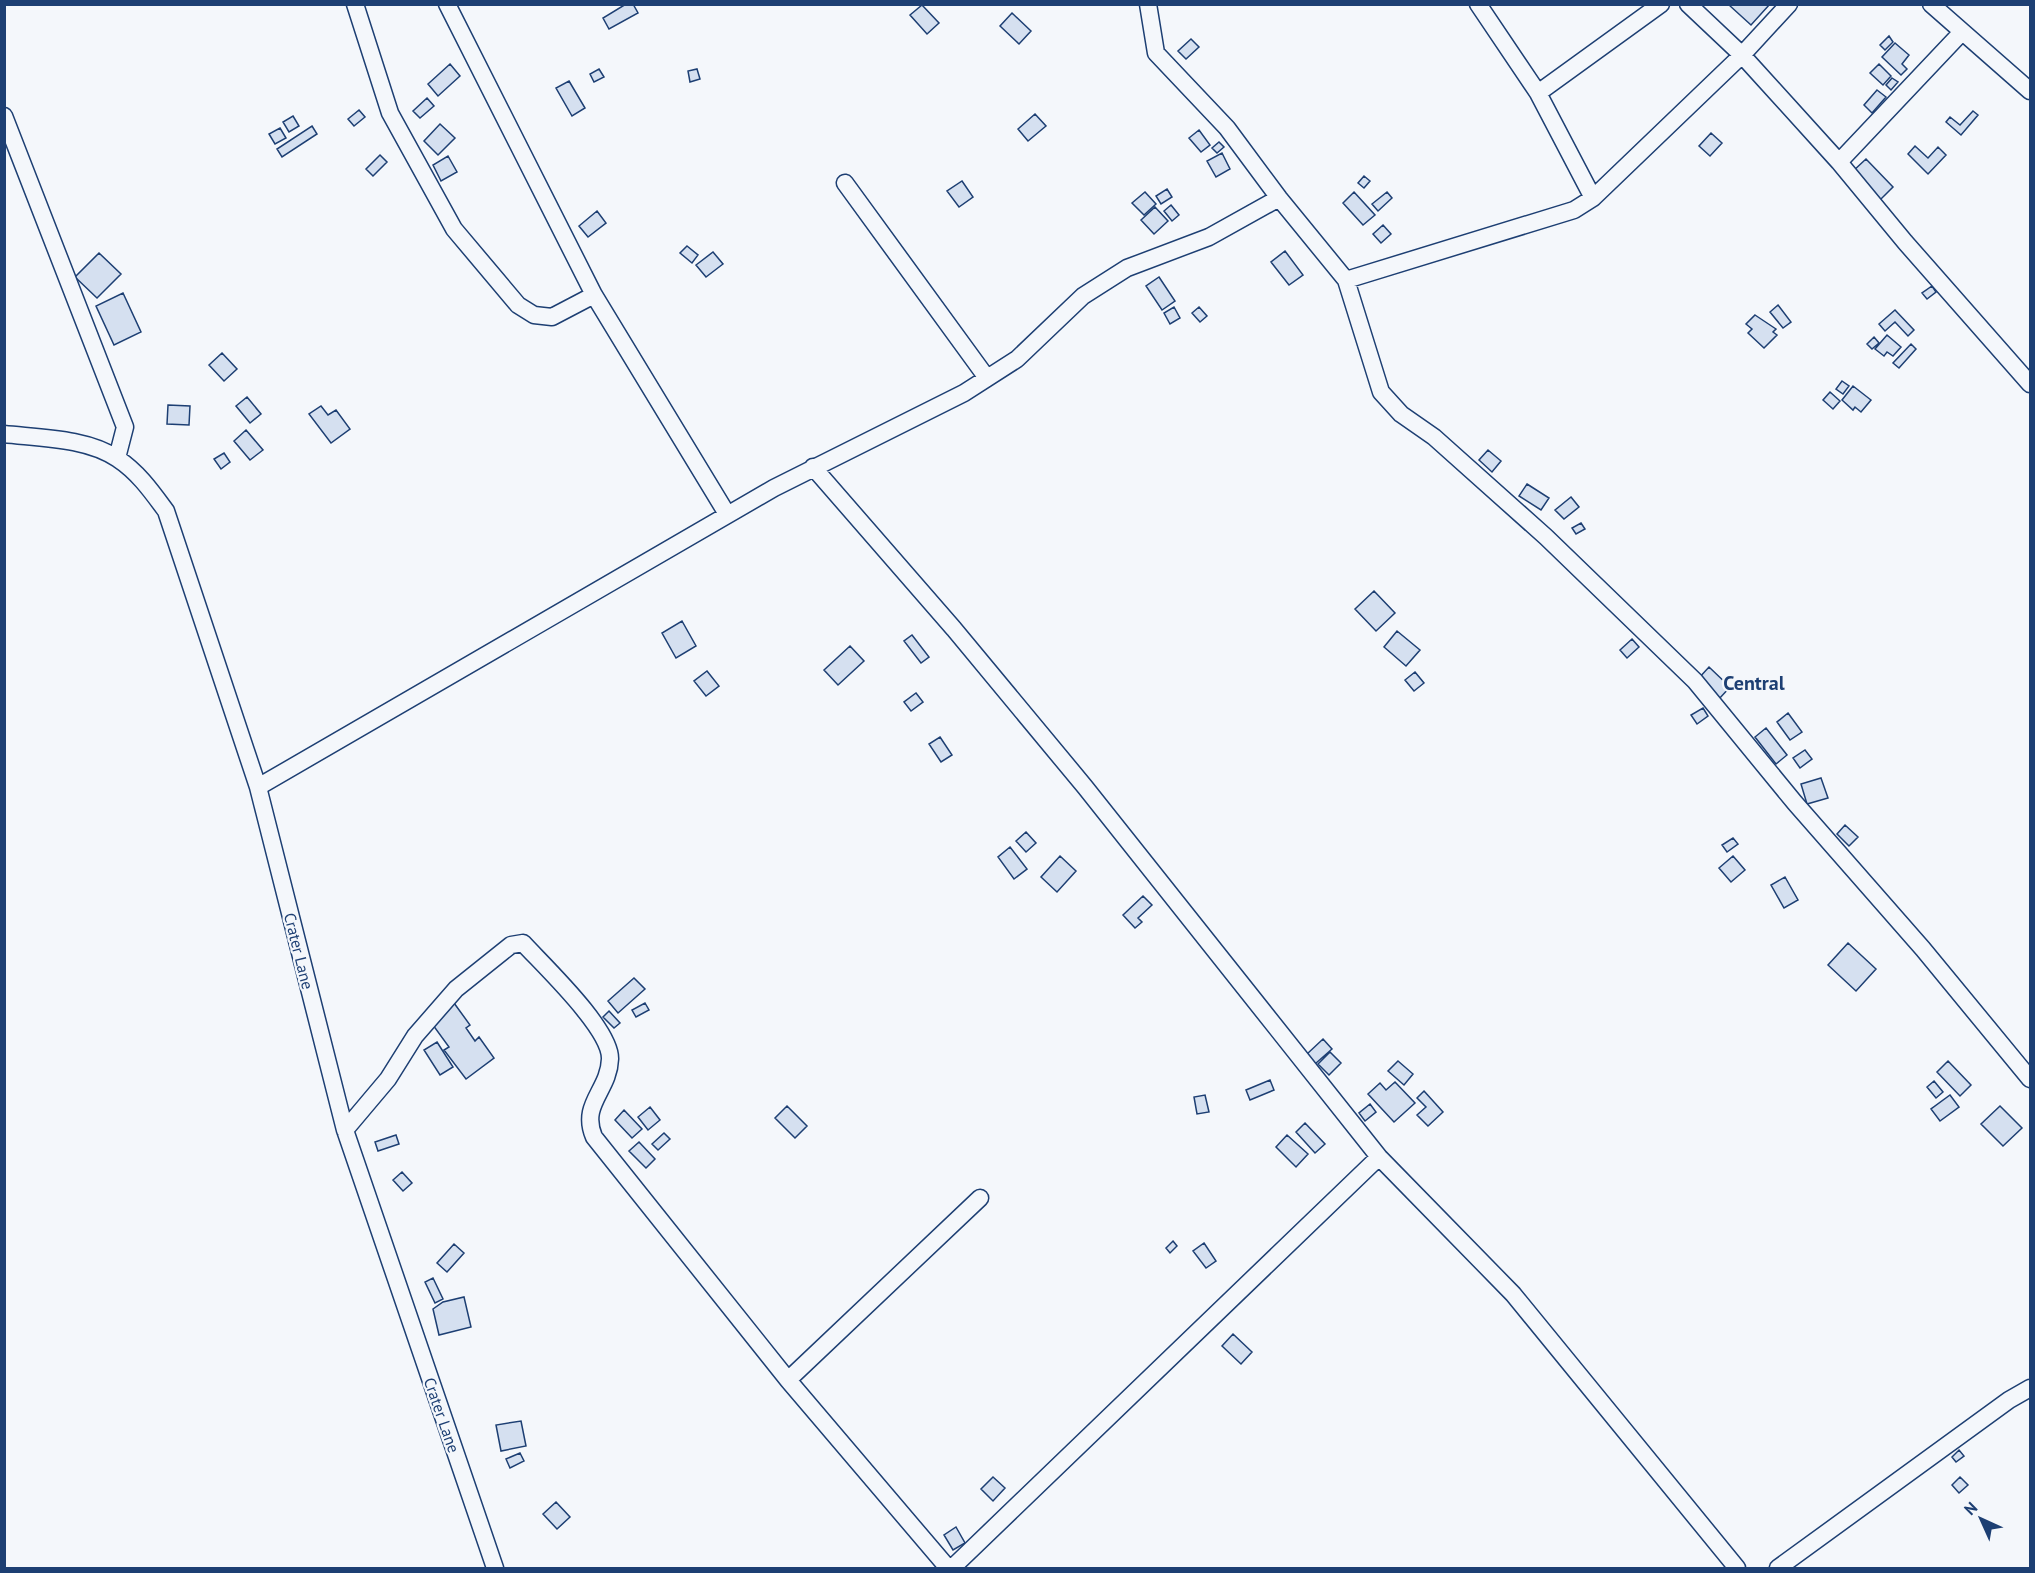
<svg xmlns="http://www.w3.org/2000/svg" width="2035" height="1573" viewBox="0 0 2035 1573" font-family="'PT Sans',sans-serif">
	<rect width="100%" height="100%" fill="#f4f7fb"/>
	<path fill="#d5e0f0" stroke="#1d3f73" stroke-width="1.5" d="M 626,4 L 633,4 L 638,13 L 609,29 L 603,18 Z
		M 1770,4 L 1751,25 L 1729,5 L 1729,4 Z
		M 922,5 L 939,23 L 927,34 L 910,15 Z
		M 1012,13 L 1031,31 L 1019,44 L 1000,26 Z
		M 1889,36 L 1893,42 L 1885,50 L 1880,45 Z
		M 1191,39 L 1199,47 L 1186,59 L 1178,51 Z
		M 1895,43 L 1909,55 L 1902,64 L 1907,69 L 1901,75 L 1882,57 Z
		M 450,64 L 460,76 L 438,96 L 428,84 Z
		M 1879,64 L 1891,76 L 1883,85 L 1870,73 Z
		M 599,69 L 604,77 L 594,82 L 590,74 Z
		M 697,69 L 700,79 L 690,82 L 688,71 Z
		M 1892,78 L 1898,82 L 1891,90 L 1886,85 Z
		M 569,81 L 585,108 L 572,116 L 556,88 Z
		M 1877,90 L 1886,97 L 1872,113 L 1864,105 Z
		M 427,98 L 434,106 L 420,118 L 413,111 Z
		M 359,110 L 365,117 L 354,126 L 348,119 Z
		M 1973,111 L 1978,115 L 1961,135 L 1946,122 L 1950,117 L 1960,125 Z
		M 1035,114 L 1046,126 L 1028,141 L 1018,129 Z
		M 293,116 L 299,126 L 289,132 L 283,122 Z
		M 440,124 L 455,138 L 438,155 L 424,141 Z
		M 312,126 L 317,134 L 282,157 L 277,149 Z
		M 280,128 L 286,138 L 275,144 L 269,134 Z
		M 1199,130 L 1210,145 L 1201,152 L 1189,138 Z
		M 1711,133 L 1722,143 L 1710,156 L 1699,146 Z
		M 1219,142 L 1224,147 L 1217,153 L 1212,148 Z
		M 1915,146 L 1928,158 L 1938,147 L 1946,155 L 1928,174 L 1908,154 Z
		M 1222,153 L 1230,169 L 1216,177 L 1207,161 Z
		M 380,155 L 387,162 L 373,176 L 366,169 Z
		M 448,156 L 457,172 L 441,181 L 433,165 Z
		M 1866,159 L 1893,187 L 1879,201 L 1852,172 Z
		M 1364,176 L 1370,181 L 1364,188 L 1358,183 Z
		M 962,181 L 973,197 L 959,207 L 947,191 Z
		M 1167,189 L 1172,197 L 1161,204 L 1156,196 Z
		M 1145,192 L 1156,204 L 1144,215 L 1132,203 Z
		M 1354,192 L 1375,215 L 1363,225 L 1343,203 Z
		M 1387,192 L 1392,198 L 1378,211 L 1372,204 Z
		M 1171,205 L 1179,215 L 1172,221 L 1164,211 Z
		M 1155,207 L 1168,221 L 1154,234 L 1141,220 Z
		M 597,211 L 606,223 L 588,237 L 579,226 Z
		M 1383,225 L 1391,234 L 1381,243 L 1373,234 Z
		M 687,246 L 698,255 L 692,263 L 680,253 Z
		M 1285,251 L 1303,275 L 1289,285 L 1271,262 Z
		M 713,252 L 723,264 L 706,277 L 696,265 Z
		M 99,253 L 121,274 L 97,298 L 75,277 Z
		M 1159,277 L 1175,301 L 1162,310 L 1146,286 Z
		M 1932,286 L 1936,292 L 1927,299 L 1922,293 Z
		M 123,293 L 141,332 L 114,345 L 96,306 Z
		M 1778,305 L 1791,322 L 1783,328 L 1770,312 Z
		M 1174,307 L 1180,318 L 1170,324 L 1164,313 Z
		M 1199,307 L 1207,316 L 1200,322 L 1192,313 Z
		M 1895,310 L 1914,330 L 1908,336 L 1895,322 L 1885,331 L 1879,324 Z
		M 1755,315 L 1776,329 L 1773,332 L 1777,335 L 1764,348 L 1748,333 L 1752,329 L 1746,324 Z
		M 1887,335 L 1901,347 L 1893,356 L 1887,352 L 1884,356 L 1875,349 Z
		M 1874,337 L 1879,343 L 1872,349 L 1867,344 Z
		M 1911,344 L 1916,349 L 1899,368 L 1893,363 Z
		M 222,353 L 237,369 L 224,381 L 209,365 Z
		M 1842,381 L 1849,386 L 1843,394 L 1836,389 Z
		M 1853,386 L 1871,400 L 1861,412 L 1855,407 L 1853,410 L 1842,400 Z
		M 1830,392 L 1840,401 L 1833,409 L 1823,400 Z
		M 247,397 L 261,414 L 250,423 L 236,406 Z
		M 168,405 L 190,406 L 189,425 L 167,424 Z
		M 321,406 L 328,415 L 336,410 L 350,429 L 331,443 L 309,414 Z
		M 246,430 L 263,450 L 250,460 L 234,441 Z
		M 1488,450 L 1501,461 L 1492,472 L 1479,460 Z
		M 224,453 L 230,462 L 221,469 L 214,459 Z
		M 1527,484 L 1549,498 L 1541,510 L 1519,496 Z
		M 1571,497 L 1579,507 L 1564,519 L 1555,510 Z
		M 1581,523 L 1585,529 L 1576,534 L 1572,528 Z
		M 1374,591 L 1395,613 L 1376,631 L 1355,609 Z
		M 682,621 L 696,646 L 676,658 L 662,633 Z
		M 1397,631 L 1420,650 L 1406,666 L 1384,647 Z
		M 912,635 L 929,657 L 921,663 L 904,641 Z
		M 1632,639 L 1639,647 L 1627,658 L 1620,650 Z
		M 850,646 L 864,661 L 838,685 L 824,670 Z
		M 1709,667 L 1730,687 L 1719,699 L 1698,679 Z
		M 707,671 L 719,686 L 706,696 L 694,681 Z
		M 1415,672 L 1424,683 L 1414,691 L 1405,680 Z
		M 916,693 L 923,702 L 911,711 L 904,702 Z
		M 1703,708 L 1708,716 L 1697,724 L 1691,715 Z
		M 1788,713 L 1802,732 L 1790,740 L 1777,722 Z
		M 1766,728 L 1787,755 L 1776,764 L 1755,737 Z
		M 940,737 L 952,755 L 941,762 L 929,744 Z
		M 1805,750 L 1812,759 L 1800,768 L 1793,758 Z
		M 1821,778 L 1828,798 L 1807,804 L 1801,784 Z
		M 1845,825 L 1858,837 L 1849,846 L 1837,834 Z
		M 1026,832 L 1036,843 L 1026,852 L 1016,841 Z
		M 1733,838 L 1738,844 L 1727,852 L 1722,845 Z
		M 1010,847 L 1027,869 L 1014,879 L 998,857 Z
		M 1060,856 L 1076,871 L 1057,892 L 1041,877 Z
		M 1733,856 L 1745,870 L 1731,882 L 1719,868 Z
		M 1785,877 L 1798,900 L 1784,908 L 1771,885 Z
		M 1143,896 L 1152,905 L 1138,918 L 1142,922 L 1135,928 L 1123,915 Z
		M 1848,943 L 1876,969 L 1856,991 L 1828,965 Z
		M 634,978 L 645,989 L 618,1013 L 608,1001 Z
		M 454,1003 L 470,1025 L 466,1028 L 475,1041 L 479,1037 L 494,1058 L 466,1079 L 444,1050 L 449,1047 L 430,1021 Z
		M 645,1003 L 649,1010 L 636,1017 L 632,1010 Z
		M 609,1011 L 620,1023 L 614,1028 L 603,1017 Z
		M 1323,1039 L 1332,1049 L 1315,1064 L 1307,1054 Z
		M 437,1042 L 453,1067 L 440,1075 L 424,1050 Z
		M 1330,1052 L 1341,1063 L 1329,1075 L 1318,1064 Z
		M 1398,1061 L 1413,1074 L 1404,1085 L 1388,1071 Z
		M 1948,1061 L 1971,1085 L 1960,1096 L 1937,1072 Z
		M 1270,1080 L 1274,1090 L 1250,1100 L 1246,1090 Z
		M 1934,1081 L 1943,1092 L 1936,1098 L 1927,1087 Z
		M 1395,1082 L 1415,1103 L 1394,1122 L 1368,1094 L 1380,1083 L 1386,1090 Z
		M 1424,1091 L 1443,1112 L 1428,1126 L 1417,1115 L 1426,1107 L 1417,1098 Z
		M 1205,1095 L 1209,1112 L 1197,1114 L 1194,1097 Z
		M 1950,1095 L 1959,1107 L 1940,1121 L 1931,1109 Z
		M 1370,1104 L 1376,1112 L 1365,1121 L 1359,1113 Z
		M 787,1106 L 807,1126 L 795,1138 L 775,1118 Z
		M 2000,1106 L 2022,1128 L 2003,1146 L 1981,1124 Z
		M 650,1107 L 660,1120 L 648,1130 L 638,1117 Z
		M 624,1110 L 642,1129 L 632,1138 L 615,1120 Z
		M 1305,1123 L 1325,1144 L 1315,1153 L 1296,1132 Z
		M 664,1133 L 670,1139 L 658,1150 L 652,1144 Z
		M 396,1135 L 399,1144 L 378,1151 L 375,1142 Z
		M 1287,1135 L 1308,1154 L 1296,1167 L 1276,1147 Z
		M 639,1142 L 655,1159 L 646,1168 L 629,1151 Z
		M 402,1172 L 412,1183 L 403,1191 L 393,1180 Z
		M 1173,1241 L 1177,1246 L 1170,1253 L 1166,1248 Z
		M 1204,1243 L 1216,1261 L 1206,1268 L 1193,1251 Z
		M 454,1244 L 464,1253 L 447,1272 L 437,1263 Z
		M 433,1278 L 443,1299 L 435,1303 L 425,1282 Z
		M 464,1297 L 471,1327 L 439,1335 L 433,1309 L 443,1302 Z
		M 1233,1334 L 1252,1352 L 1241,1364 L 1222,1346 Z
		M 521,1421 L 526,1446 L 501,1451 L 496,1425 Z
		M 1959,1450 L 1964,1456 L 1956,1462 L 1952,1457 Z
		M 520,1453 L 524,1461 L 510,1468 L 506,1459 Z
		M 993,1477 L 1005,1488 L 993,1501 L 981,1489 Z
		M 1960,1477 L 1968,1485 L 1959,1493 L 1952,1485 Z
		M 556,1502 L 570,1517 L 557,1529 L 543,1514 Z
		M 956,1527 L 965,1543 L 953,1550 L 944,1535 Z"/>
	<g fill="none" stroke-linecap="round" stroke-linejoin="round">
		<g stroke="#1d3f73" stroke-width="19">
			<path id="minor" d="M 355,4 L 390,113 L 454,229 L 518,305 L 534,315 L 552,317 L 594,295
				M 447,4 L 594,295 L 727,514
				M 1148,4 L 1156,53 L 1227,128 L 1279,198 L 1346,280 L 1381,392 L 1401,414 L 1434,437 L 1546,537 L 1695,681 L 1795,803 L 1923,949 L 2030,1079
				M 1478,4 L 1538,93 L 1593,198
				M 1688,4 L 1742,55 L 1839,162 L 1905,242 L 2030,384
				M 1931,4 L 2030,91
				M 1538,93 L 1661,4
				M 4,116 L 125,427 L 117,458
				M 1839,162 L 1961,33
				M 845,183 L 987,378
				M 1346,280 L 1574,210 L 1593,198 L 1742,55 L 1789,4
				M 4,434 C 40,438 88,438 118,459 C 138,472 152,492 166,511 L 258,787 L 345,1130 L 495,1568
				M 813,467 L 954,629 L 1085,787 L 1379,1157 L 1513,1294 L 1737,1568
				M 258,787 L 774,488 L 964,393 L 1017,359 L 1083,296 L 1127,268 L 1209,237 L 1279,198
				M 345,1130 L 388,1079 L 415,1036 L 456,989 L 511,945 L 523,943 C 544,966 611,1029 610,1059 C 609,1091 580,1104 594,1137 L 788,1380 L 948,1568
				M 788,1380 L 980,1198
				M 952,1568 L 1379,1157
				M 1778,1568 L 2009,1400 L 2030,1388"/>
		</g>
		<use href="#minor" stroke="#f4f7fb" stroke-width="16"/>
	</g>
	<g text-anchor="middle" stroke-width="4.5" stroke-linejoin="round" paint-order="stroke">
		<g font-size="16" fill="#1d3f73" stroke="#f4f7fb">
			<text transform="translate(299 951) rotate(76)" y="6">Crater Lane</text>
			<text transform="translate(442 1415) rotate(71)" y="6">Crater Lane</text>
		</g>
		<g font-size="20" font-weight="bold" fill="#1d3f73" stroke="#f4f7fb">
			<text x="1754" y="690">Central</text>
		</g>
	</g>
	<rect width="2035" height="1573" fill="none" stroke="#1d3f73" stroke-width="12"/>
	<g transform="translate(1981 1519) rotate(315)" stroke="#f4f7fb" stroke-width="4.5" paint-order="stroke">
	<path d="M0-4.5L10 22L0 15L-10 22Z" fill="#1d3f73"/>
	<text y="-9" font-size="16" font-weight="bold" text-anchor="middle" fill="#1d3f73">N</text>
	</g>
</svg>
